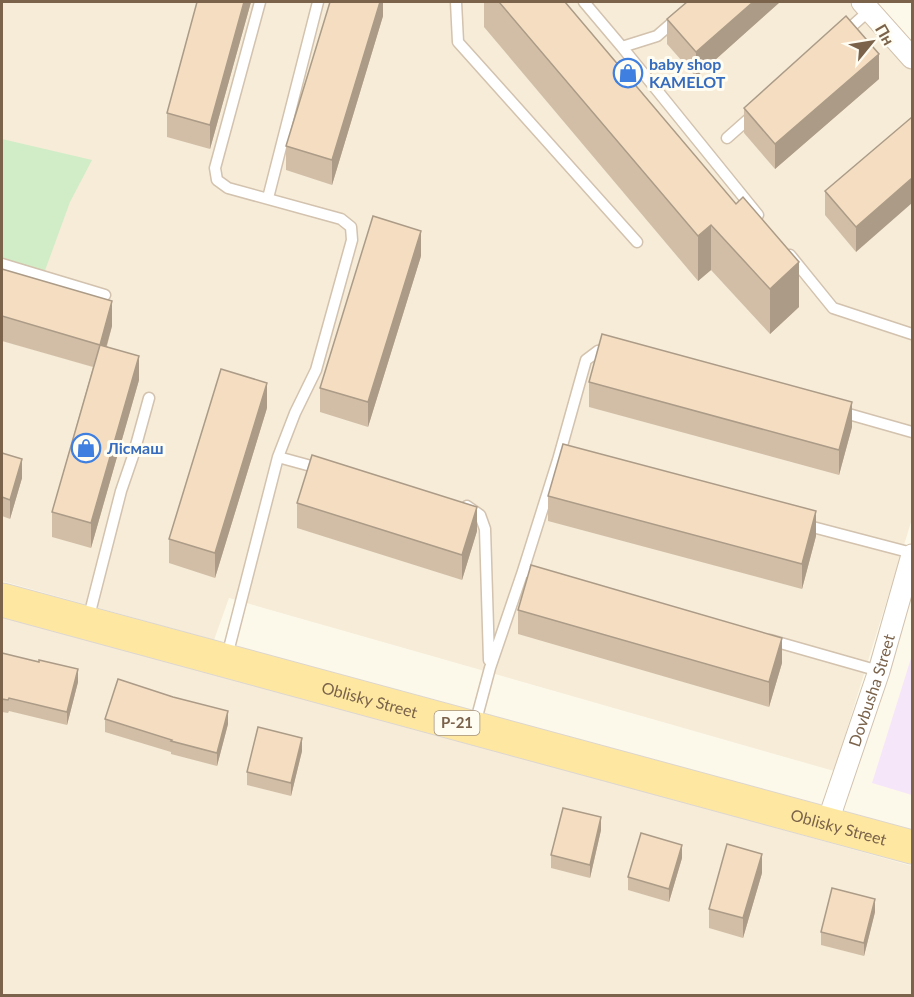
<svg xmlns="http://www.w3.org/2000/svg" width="914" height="997" viewBox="0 0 914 997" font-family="Lato,sans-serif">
	<rect width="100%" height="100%" fill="#fdf9ea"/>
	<path fill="#f6ecd8" d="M 2,2 L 852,2 L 912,69 L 912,519 L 834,771 L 229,598 L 214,640 L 2,581 Z
		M 2,612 L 306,696 L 912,866 L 912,995 L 2,995 Z"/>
	<path fill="#f6e6fa" d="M 912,655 L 912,795 L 872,783 Z"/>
	<path fill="#d1edc7" d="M 2,139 L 92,160 L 70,202 L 43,276 L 2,264 Z"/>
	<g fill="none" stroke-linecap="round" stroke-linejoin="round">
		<g stroke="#d2c2ae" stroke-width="13">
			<path id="lane" d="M 456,2 L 458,42 L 637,242
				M 584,2 L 622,47
				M 696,2 L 657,36 L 622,47 L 758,215
				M 843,34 L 870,10
				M 727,138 L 753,115
				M 268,198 L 318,2
				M 790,255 L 833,308 L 912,334
				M 2,264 L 105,295
				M 838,411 L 912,432
				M 278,457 L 322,469
				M 467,506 L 480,515 L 485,529 L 489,660
				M 805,525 L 912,553
				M 523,571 L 558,460 L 586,360 L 598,351 L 611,349
				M 88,620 L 121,491 L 133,456 L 149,398
				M 770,640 L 879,671
				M 227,656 L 278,457 L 295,413 L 316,370 L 352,240 L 351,227 L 341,219 L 228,188 L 217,180 L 215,168 L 260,2
				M 475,724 L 490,668 L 523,571 L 530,572"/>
		</g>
		<g stroke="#d2c2ae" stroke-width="23">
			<g id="street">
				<path d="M 862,2 L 912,58"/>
				<path id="s1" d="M 827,824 L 879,671 L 912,555"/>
			</g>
		</g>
		<g stroke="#ddd6d0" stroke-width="35">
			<g id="primary">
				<path id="s2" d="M 2,600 L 912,847"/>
			</g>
		</g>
		<use href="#lane" stroke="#fff" stroke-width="10"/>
		<use href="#street" stroke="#fff" stroke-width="21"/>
		<use href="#primary" stroke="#fee8a1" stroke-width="33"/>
	</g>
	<path fill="#d2bea6" d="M 197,2 L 251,2 L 210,149 L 167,137 L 167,113 Z
		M 383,2 L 383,16 L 332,185 L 286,170 L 286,146 Z
		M 484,2 L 565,2 L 799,307 L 770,334 L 711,270 L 698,281 L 484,27 Z
		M 687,2 L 780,2 L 696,77 L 667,44 L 667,19 Z
		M 879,79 L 775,169 L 744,133 L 744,108 Z
		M 912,117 L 856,252 L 825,215 L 825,191 Z
		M 421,256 L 368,427 L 320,412 L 320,388 Z
		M 2,269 L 112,326 L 107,346 L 139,380 L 91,548 L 52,537 L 52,512 L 93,367 L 2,341 Z
		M 589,382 L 852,427 L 839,475 L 589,407 Z
		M 267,408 L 215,578 L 169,563 L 169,539 Z
		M 2,453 L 22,478 L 10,519 L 2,516 Z
		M 548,496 L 816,536 L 802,589 L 548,521 Z
		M 297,503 L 477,531 L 462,580 L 297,528 Z
		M 518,610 L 782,663 L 769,707 L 518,634 Z
		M 2,653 L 78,682 L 67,725 L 9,711 L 8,713 L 2,712 Z
		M 105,719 L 228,724 L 217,766 L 171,754 L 171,752 L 105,732 Z
		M 302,751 L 291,796 L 247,785 L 247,772 Z
		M 601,830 L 590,878 L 551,868 L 551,855 Z
		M 682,858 L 669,902 L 628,890 L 628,877 Z
		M 762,873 L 743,938 L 709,928 L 709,909 Z
		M 875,912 L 864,956 L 821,945 L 821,932 Z"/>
	<path fill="#ab9b87" d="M 244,2 L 251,2 L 210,149 L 210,125 Z
		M 380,2 L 383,2 L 383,16 L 332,185 L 332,160 Z
		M 753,2 L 780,2 L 696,77 L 696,52 Z
		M 879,54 L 879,79 L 775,169 L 775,144 Z
		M 912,178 L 912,203 L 856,252 L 856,227 Z
		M 711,225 L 711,270 L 698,281 L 698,236 Z
		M 421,231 L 421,256 L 368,427 L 368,402 Z
		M 799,262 L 799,307 L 770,334 L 770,289 Z
		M 112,301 L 112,326 L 100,369 L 100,345 Z
		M 139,356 L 139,380 L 91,548 L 91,523 Z
		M 267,383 L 267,408 L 215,578 L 215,553 Z
		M 852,402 L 852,427 L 839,475 L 839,450 Z
		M 22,459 L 22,478 L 10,519 L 10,500 Z
		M 477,507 L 477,531 L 462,580 L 462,555 Z
		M 816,511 L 816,536 L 802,589 L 802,564 Z
		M 782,638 L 782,663 L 769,707 L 769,682 Z
		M 78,669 L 78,682 L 67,725 L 67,712 Z
		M 228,711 L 228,724 L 217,766 L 217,753 Z
		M 302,738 L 302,751 L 291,796 L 291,783 Z
		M 601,817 L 601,830 L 590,878 L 590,865 Z
		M 682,845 L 682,858 L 669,902 L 669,889 Z
		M 762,854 L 762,873 L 743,938 L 743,918 Z
		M 875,899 L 875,912 L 864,956 L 864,943 Z"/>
	<path fill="#f4ddc1" stroke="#ab9b87" stroke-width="1.5" d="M 197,2 L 244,2 L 210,125 L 167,113 Z
		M 330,2 L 380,2 L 332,160 L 286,146 Z
		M 499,2 L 565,2 L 736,204 L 743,197 L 799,262 L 770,289 L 711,225 L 698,236 Z
		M 687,2 L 753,2 L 696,52 L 667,19 Z
		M 846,16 L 879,54 L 775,144 L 744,108 Z
		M 912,117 L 912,178 L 856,227 L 825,191 Z
		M 373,216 L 421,231 L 368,402 L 320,388 Z
		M 2,269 L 112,301 L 100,345 L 2,316 Z
		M 602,334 L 852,402 L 839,450 L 589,382 Z
		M 100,345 L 139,356 L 91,523 L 52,512 Z
		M 221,369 L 267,383 L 215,553 L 169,539 Z
		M 563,444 L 816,511 L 802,564 L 548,496 Z
		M 2,453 L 22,459 L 10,500 L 2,497 Z
		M 312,455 L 477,507 L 462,555 L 297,503 Z
		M 531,565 L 782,638 L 769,682 L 518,610 Z
		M 2,653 L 39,662 L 39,660 L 78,669 L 67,712 L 9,698 L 8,700 L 2,699 Z
		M 118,679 L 173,697 L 228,711 L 217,753 L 171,741 L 172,740 L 105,719 Z
		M 258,727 L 302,738 L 291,783 L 247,772 Z
		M 563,808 L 601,817 L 590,865 L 551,855 Z
		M 641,833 L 682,845 L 669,889 L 628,877 Z
		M 727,844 L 762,854 L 743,918 L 709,909 Z
		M 832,888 L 875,899 L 864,943 L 821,932 Z"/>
	<defs>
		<g id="shop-ring" transform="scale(1.5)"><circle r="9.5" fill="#fffcf2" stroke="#3f7fe0" stroke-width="1.5"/><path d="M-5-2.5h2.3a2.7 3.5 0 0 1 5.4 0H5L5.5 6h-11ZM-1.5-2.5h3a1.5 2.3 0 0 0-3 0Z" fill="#3f7fe0"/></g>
	</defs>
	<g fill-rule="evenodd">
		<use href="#shop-ring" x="628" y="73"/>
		<use href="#shop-ring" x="86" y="448"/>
	</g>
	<g text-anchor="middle" stroke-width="6" stroke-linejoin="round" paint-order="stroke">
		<rect fill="#fffcf2" stroke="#a3917d" stroke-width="1.5" x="434.5" y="711" width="45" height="24" rx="4.5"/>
		<g font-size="15" font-weight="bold" fill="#7b634b">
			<text x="457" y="728">Р-21</text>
		</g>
		<g font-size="16" font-weight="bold" fill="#366cbe" stroke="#fffcf2" text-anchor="start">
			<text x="649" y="70">baby shop<tspan x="649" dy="18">KAMELOT</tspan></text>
			<text x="107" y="454">Лісмаш</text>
		</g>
		<g font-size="16" fill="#7b634b" stroke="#fffcf2">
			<text dy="6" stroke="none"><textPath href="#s1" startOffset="141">Dovbusha Street</textPath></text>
			<text dy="6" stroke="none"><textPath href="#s2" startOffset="381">Oblisky Street</textPath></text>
			<text dy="6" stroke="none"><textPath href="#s2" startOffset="867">Oblisky Street</textPath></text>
		</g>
	</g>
	<rect width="914" height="997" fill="none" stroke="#7b634b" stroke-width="6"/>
	<g transform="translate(872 42) rotate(60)" stroke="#fffcf2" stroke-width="4.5" paint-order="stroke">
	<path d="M0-4.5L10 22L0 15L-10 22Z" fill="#7b634b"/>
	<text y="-9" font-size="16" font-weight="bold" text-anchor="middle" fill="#7b634b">Пн</text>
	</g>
</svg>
